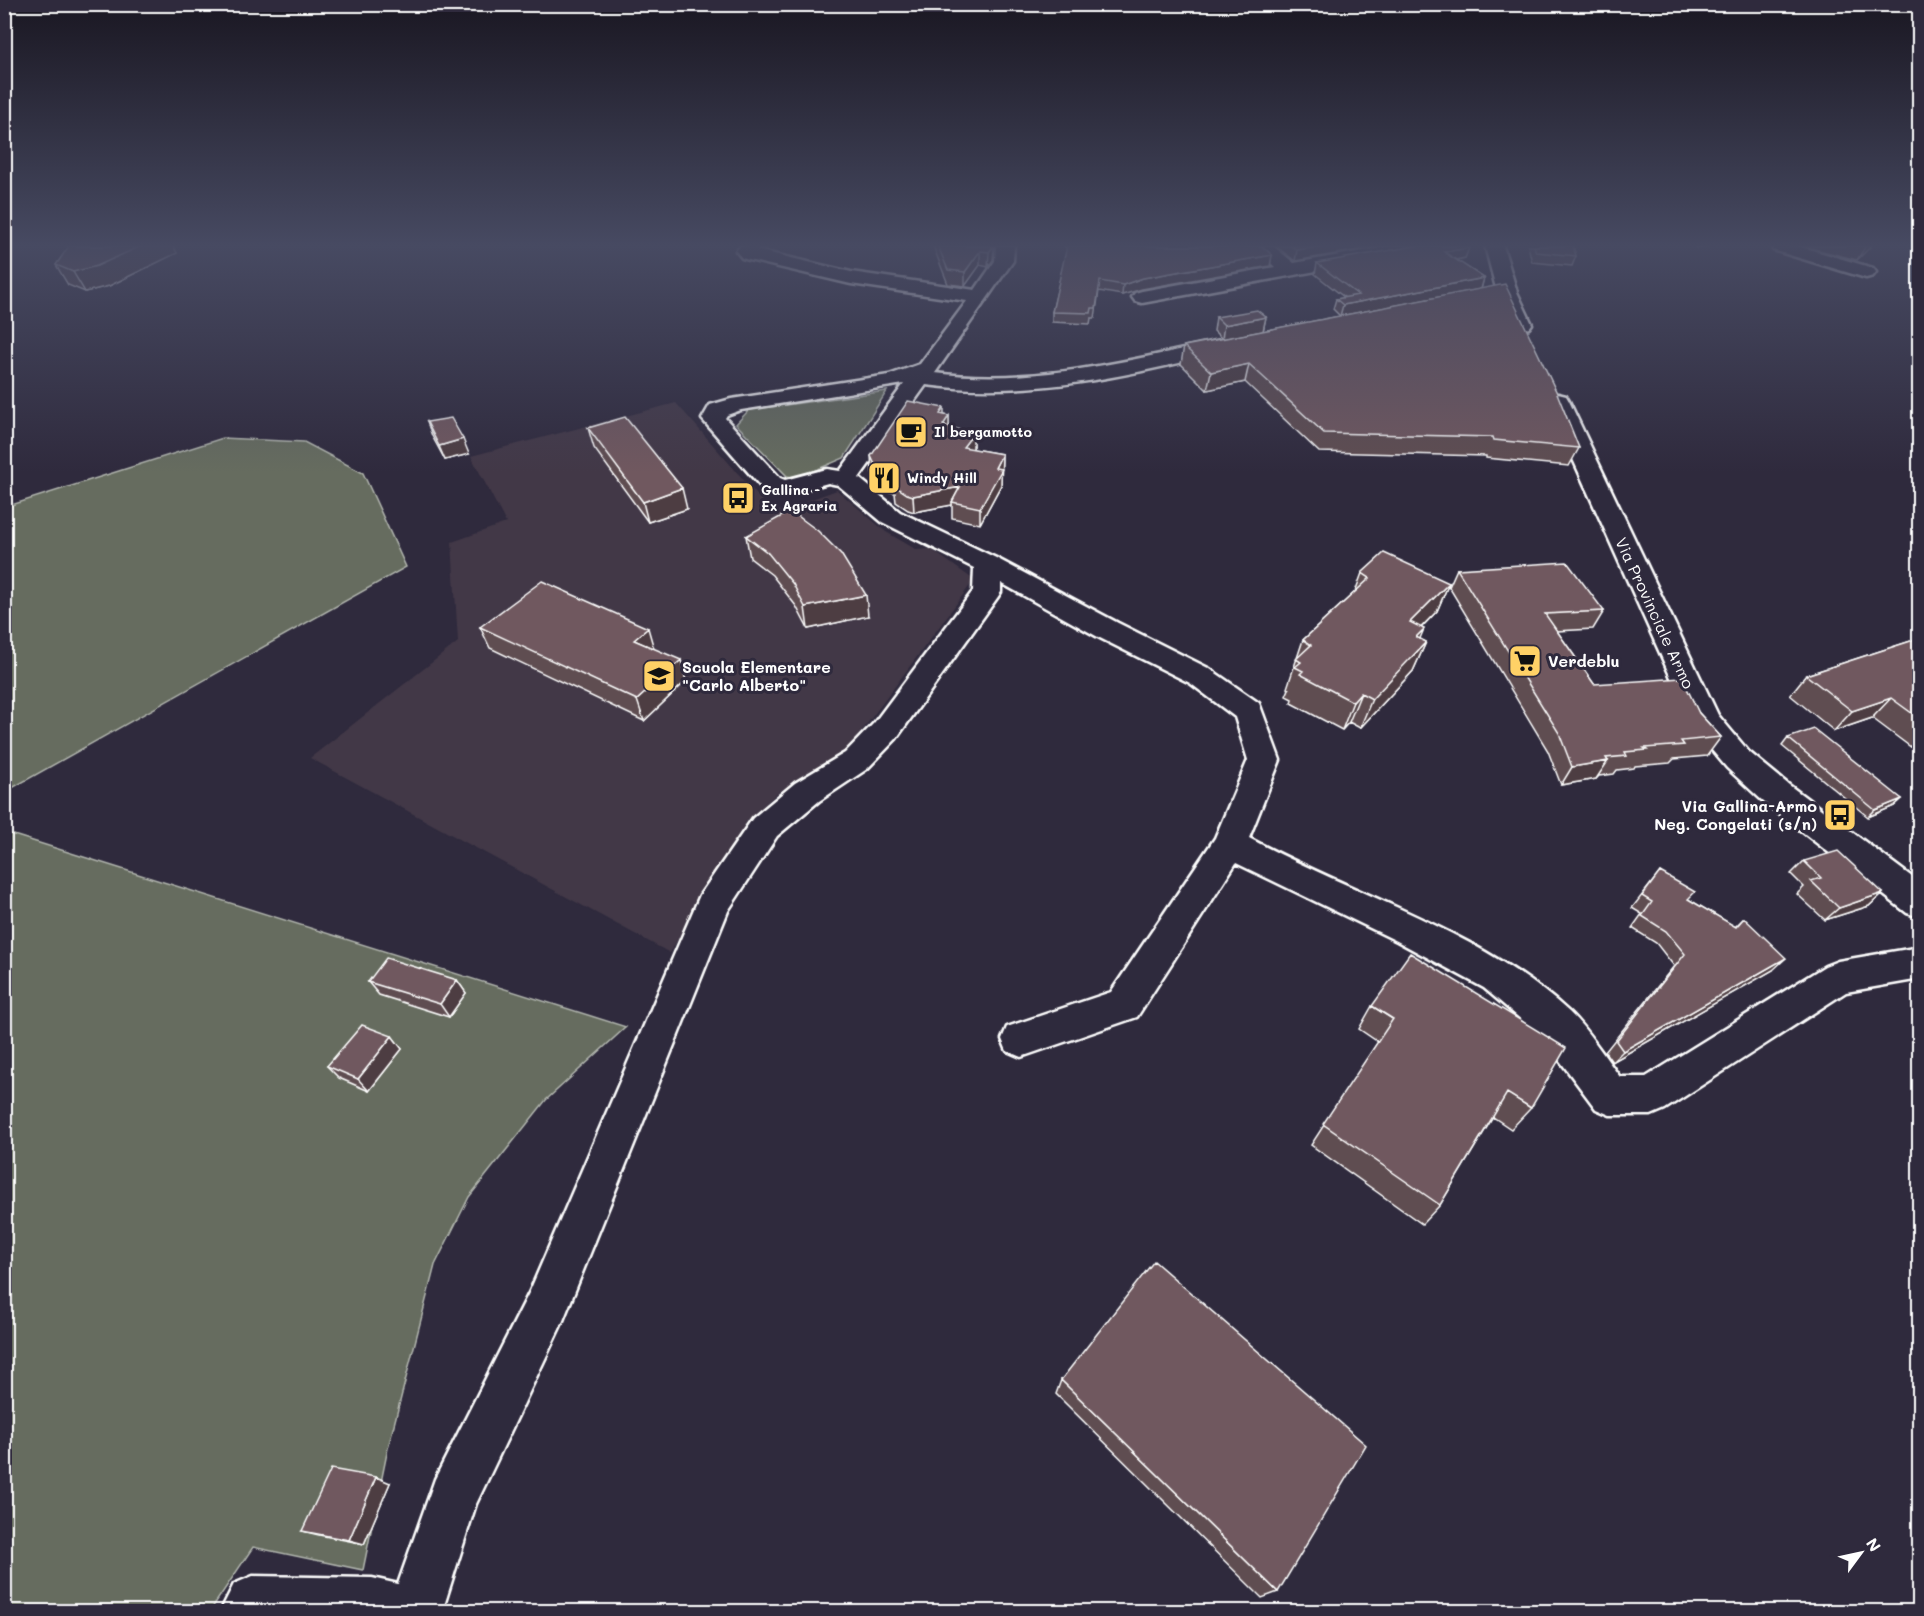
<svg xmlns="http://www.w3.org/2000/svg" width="1924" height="1616" viewBox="0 0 1924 1616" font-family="Mali,sans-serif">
	<rect width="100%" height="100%" fill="#2f2a3d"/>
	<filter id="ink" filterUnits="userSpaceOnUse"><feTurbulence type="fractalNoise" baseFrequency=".0167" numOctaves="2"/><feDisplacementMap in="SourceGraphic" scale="12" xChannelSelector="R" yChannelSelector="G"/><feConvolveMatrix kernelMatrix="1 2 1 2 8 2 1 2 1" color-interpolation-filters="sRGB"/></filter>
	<g filter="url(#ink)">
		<path fill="#423847" d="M 676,403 L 773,513 L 837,490 L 886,532 L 917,550 L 931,549 L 974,580 L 850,747 L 776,794 L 747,821 L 670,953 L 310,758 L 458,642 L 452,542 L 506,523 L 471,456 Z"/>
		<path fill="#666c5f" stroke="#b2b6af" stroke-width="1.5" d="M 887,391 L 844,458 L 797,478 L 787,476 L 736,424 L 749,410 Z
			M 223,438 L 304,442 L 363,473 L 406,567 L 5,792 L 5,507 Z
			M 4,832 L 626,1027 L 546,1100 L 469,1197 L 435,1265 L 388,1448 L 363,1570 L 253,1547 L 210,1611 L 5,1611 Z"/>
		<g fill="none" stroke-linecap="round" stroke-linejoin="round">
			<g stroke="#fff" stroke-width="5">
				<path id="minor" d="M 740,246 L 760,246 L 757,250 L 851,272 L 975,290 L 995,261 L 996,246 L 1014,246 L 1013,261 L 935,373 C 1033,386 1130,360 1225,340 L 1232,342 L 1236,346 L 1232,350 C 1133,375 1029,399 926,385 L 859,478 L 900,512 L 996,558 L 1118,623 L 1210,669 L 1259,703 L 1280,760 L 1249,838 C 1356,896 1478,929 1569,1012 C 1588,1030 1604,1056 1620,1077 L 1646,1077 L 1825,966 L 1838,961 L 1920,947 L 1920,979 L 1846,992 L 1665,1109 L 1651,1115 L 1610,1115 L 1596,1109 L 1543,1038 L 1484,988 L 1397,941 L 1236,863 L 1137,1017 L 1021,1057 L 1007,1051 L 1002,1039 L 1007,1027 L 1111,992 L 1215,838 L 1248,760 L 1235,717 L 1190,683 L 1098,637 L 1001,583 L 1001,592 L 997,598 L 896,739 L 867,769 L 819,801 L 777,836 L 728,911 L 562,1323 L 476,1504 L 442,1612 L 220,1612 L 234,1584 L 253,1576 L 372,1578 L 398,1584 L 435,1479 L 530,1291 L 700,895 L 753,818 L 795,783 L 845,753 L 874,723 L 973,591 L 974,568 L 882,522 L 838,485 L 828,483 L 784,495 L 762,488 L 702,419 L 710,405 L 731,399 L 889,375 L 920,364 L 967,301 L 851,284 L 749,260 L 742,258 L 736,251 ZM 904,384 L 840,471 L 827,469 L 785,480 L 780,478 L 725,418 L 727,415 L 741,410 Z
					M 1253,246 L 1273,246 L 1294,263 L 1392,246 L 1429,246 L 1427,250 L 1420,252 L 1142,303 L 1135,301 L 1132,297 L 1135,293 L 1142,291 L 1275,267 Z
					M 1485,246 L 1503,246 L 1517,292 L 1532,324 L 1529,328 L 1522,330 L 1515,328 L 1512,324 L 1497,292 Z
					M 1771,246 L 1798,246 L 1873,268 L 1876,272 L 1873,276 L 1866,278 L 1773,250 Z
					M 1558,394 L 1566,396 L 1569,401 L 1718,715 L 1749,752 L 1789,785 L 1920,883 L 1920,917 L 1907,913 L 1765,803 L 1727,768 L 1694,729 L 1547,401 L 1550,396 Z"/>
			</g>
			<use href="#minor" fill="#2f2a3d" fill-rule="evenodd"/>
		</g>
		<path fill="#5f4d51" stroke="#fff" stroke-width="1.5" d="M 69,246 L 173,246 L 177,253 L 109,286 L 85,292 L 68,285 L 56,265 Z
			M 933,246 L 994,246 L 993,260 L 988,267 L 980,265 L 965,286 L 948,284 Z
			M 1064,246 L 1262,246 L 1272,255 L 1270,266 L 1142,289 L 1122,295 L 1099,291 L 1095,318 L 1091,318 L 1090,324 L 1052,322 L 1052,312 L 1067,249 Z
			M 1276,246 L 1381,246 L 1295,261 Z
			M 1528,246 L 1573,246 L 1576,256 L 1572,266 L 1532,262 Z
			M 1803,246 L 1871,246 L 1857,260 Z
			M 1469,248 L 1465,258 L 1456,260 L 1484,278 L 1481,289 L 1579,448 L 1569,466 L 1486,458 L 1486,456 L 1319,452 L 1245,382 L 1207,390 L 1181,364 L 1184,346 L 1221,338 L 1214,331 L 1216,317 L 1266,317 L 1263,331 L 1340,316 L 1333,309 L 1336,299 L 1345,298 L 1315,274 L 1317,263 Z
			M 944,408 L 944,415 L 949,416 L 949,427 L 973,434 L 973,449 L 1002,454 L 1001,485 L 980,524 L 952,518 L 952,505 L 914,512 L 908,510 L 896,502 L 895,493 L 886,491 L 877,483 L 872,472 L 871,456 Z
			M 427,422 L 469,454 L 445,460 L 432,436 Z
			M 588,428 L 687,509 L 648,522 L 594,448 Z
			M 746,536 L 868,616 L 808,629 L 796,606 L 772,575 L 750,558 Z
			M 1457,569 L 1604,611 L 1593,629 L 1557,631 L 1594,684 L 1699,713 L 1721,737 L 1707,756 L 1674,759 L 1670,763 L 1635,766 L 1634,768 L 1617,770 L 1614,774 L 1599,776 L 1596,779 L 1561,785 L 1548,751 L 1449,587 Z
			M 1362,573 L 1449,583 L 1437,611 L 1421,628 L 1420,639 L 1426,642 L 1413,671 L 1360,728 L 1349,722 L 1342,730 L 1291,703 L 1292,699 L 1286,696 L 1289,689 L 1287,688 L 1303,640 L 1355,592 Z
			M 480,627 L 654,649 L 686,681 L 644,721 L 490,648 Z
			M 1920,638 L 1920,754 L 1872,718 L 1834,731 L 1790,695 L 1806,675 Z
			M 1788,738 L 1902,799 L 1894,806 L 1868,817 L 1782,746 Z
			M 1920,792 L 1920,798 L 1916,795 Z
			M 1804,861 L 1883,893 L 1869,906 L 1825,920 L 1797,894 L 1804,887 L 1791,874 Z
			M 1660,872 L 1688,899 L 1735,927 L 1744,918 L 1773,970 L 1612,1062 L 1605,1052 L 1674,966 L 1656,943 L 1632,928 L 1642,914 L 1632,908 Z
			M 457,980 L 466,993 L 449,1017 L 379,995 L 368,982 Z
			M 1372,1006 L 1531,1108 L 1511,1129 L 1493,1117 L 1440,1205 L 1422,1224 L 1311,1145 L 1378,1042 L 1359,1029 Z
			M 392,1036 L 402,1049 L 369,1091 L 339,1078 L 327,1066 Z
			M 1061,1380 L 1278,1592 L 1262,1598 L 1056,1394 Z
			M 390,1483 L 364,1544 L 319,1535 L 302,1531 Z"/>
		<path fill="#4e3e42" stroke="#fff" stroke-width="1.5" d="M 141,246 L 173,246 L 177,253 L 109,286 L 85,292 L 73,272 Z
			M 994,246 L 993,260 L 988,267 L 989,252 Z
			M 1325,246 L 1381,246 L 1295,261 L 1297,250 Z
			M 1697,246 L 1709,246 L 1696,248 Z
			M 1867,246 L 1871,246 L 1857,260 L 1865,247 Z
			M 1469,248 L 1465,258 L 1441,263 L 1444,252 Z
			M 980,251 L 980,265 L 965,286 L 965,272 Z
			M 1272,255 L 1270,266 L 1142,289 L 1122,295 L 1123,285 L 1143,278 Z
			M 1484,278 L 1481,289 L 1340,316 L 1343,305 Z
			M 1266,317 L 1263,331 L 1222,339 L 1224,325 Z
			M 1249,364 L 1245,382 L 1207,390 L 1211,372 Z
			M 949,416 L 949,431 L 943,425 Z
			M 973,434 L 973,450 L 963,447 Z
			M 463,439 L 469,454 L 445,460 L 439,446 Z
			M 1002,454 L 1001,485 L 980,524 L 980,508 L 995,468 Z
			M 960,487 L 952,502 L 952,505 L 914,512 L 913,496 Z
			M 682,488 L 687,509 L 648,522 L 643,502 Z
			M 1449,583 L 1437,611 L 1398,651 L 1410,622 Z
			M 866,595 L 868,616 L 808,629 L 805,607 Z
			M 648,628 L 654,649 L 634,640 Z
			M 1424,629 L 1412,657 L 1426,642 L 1413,671 L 1360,728 L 1372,699 L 1416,637 Z
			M 681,660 L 686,681 L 644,721 L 637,700 Z
			M 1361,693 L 1349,722 L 1342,730 L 1353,702 Z
			M 1891,698 L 1872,718 L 1834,731 L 1852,711 Z
			M 1608,761 L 1596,779 L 1561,785 L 1572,767 Z
			M 1902,799 L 1894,806 L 1868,817 L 1875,810 Z
			M 1883,893 L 1869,906 L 1825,920 L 1839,908 Z
			M 1786,958 L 1773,970 L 1612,1062 L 1623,1051 Z
			M 457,980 L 466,993 L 449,1017 L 440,1004 Z
			M 392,1036 L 402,1049 L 369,1091 L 358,1079 Z
			M 376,1477 L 390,1483 L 364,1544 L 349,1540 Z"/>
		<path fill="#6f595e" stroke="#fff" stroke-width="1.5" d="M 69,246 L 141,246 L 97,266 L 73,272 L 56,265 Z
			M 938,246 L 993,246 L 989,252 L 980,251 L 965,272 L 948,270 Z
			M 1067,246 L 1262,246 L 1272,255 L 1143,278 L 1123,285 L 1100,281 L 1096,308 L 1092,308 L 1091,313 L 1052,312 Z
			M 1291,246 L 1325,246 L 1297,250 Z
			M 1415,246 L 1465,246 L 1469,248 L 1444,252 L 1484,278 L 1343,305 L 1336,299 L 1358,295 L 1317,263 Z
			M 1534,246 L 1573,246 L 1576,256 L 1536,252 Z
			M 1505,284 L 1557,393 L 1579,448 L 1494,440 L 1493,437 L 1324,433 L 1249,364 L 1211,372 L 1184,346 Z
			M 1257,310 L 1266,317 L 1224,325 L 1216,317 Z
			M 908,401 L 944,408 L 940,414 L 949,416 L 943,425 L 973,434 L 963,447 L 1002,454 L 995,468 L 1002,469 L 980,508 L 952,502 L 960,487 L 913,496 L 907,494 L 895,486 L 898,478 L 885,475 L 876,467 L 871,456 Z
			M 625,417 L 682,488 L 643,502 L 588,428 Z
			M 451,418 L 463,439 L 439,446 L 427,422 Z
			M 791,511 L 818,531 L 841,554 L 866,595 L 805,607 L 793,584 L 768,553 L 746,536 Z
			M 1384,553 L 1449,583 L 1410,622 L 1424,629 L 1416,637 L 1426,642 L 1372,699 L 1361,693 L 1353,702 L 1300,674 L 1303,671 L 1295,667 L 1301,662 L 1296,659 L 1311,645 L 1303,640 L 1370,578 L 1362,573 Z
			M 1567,562 L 1604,611 L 1545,614 L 1594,684 L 1682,678 L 1699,713 L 1721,737 L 1681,741 L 1684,745 L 1644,748 L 1647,750 L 1625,752 L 1627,756 L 1606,758 L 1608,761 L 1572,767 L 1559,733 L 1457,569 Z
			M 542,581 L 648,628 L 634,640 L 681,660 L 637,700 L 480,627 Z
			M 1920,638 L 1920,719 L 1891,698 L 1852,711 L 1806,675 Z
			M 1814,729 L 1902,799 L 1875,810 L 1788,738 Z
			M 1838,851 L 1883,893 L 1839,908 L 1811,881 L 1821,878 L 1804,861 Z
			M 1660,872 L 1695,892 L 1688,899 L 1736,927 L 1744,918 L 1786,958 L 1623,1051 L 1616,1041 L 1685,954 L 1666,931 L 1642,916 L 1652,902 L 1642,896 Z
			M 1410,953 L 1566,1048 L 1531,1108 L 1507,1093 L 1440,1205 L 1323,1124 L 1393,1019 L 1372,1006 Z
			M 386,958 L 457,980 L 440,1004 L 368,982 Z
			M 362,1025 L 392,1036 L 358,1079 L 327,1066 Z
			M 1154,1261 L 1366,1445 L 1278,1592 L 1061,1380 Z
			M 331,1469 L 376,1477 L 349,1540 L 302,1531 Z"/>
	</g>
	<linearGradient id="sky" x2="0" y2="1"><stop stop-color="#1a1722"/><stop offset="0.52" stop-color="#474a62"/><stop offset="1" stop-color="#474a62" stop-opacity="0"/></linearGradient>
	<rect width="1924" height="472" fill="url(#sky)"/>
	<defs>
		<g id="cafe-square" transform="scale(1.725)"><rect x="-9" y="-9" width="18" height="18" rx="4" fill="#ffd166" stroke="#2f2a3d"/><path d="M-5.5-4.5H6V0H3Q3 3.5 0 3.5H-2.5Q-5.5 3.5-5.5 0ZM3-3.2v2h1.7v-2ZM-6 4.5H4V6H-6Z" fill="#111"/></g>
		<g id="restaurant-square" transform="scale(1.725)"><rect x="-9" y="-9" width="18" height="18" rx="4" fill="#ffd166" stroke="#2f2a3d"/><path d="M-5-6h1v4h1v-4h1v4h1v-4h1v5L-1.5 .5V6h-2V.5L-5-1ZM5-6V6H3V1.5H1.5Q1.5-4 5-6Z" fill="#111"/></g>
		<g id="bus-square" transform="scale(1.725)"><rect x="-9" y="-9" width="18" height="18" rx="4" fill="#ffd166" stroke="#2f2a3d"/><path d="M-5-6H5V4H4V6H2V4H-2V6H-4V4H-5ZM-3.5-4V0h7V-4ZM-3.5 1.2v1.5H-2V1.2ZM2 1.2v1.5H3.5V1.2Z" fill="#111"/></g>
		<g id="supermarket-square" transform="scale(1.725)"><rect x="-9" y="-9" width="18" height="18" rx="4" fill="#ffd166" stroke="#2f2a3d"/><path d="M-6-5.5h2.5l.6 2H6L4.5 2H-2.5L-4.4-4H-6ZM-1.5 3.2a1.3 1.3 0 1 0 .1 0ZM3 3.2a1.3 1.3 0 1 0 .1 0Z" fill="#111"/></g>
		<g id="school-square" transform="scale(1.725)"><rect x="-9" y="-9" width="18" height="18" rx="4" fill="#ffd166" stroke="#2f2a3d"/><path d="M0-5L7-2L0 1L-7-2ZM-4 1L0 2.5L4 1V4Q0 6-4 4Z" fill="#111"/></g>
	</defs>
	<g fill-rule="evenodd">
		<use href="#cafe-square" x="911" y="432"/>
		<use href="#restaurant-square" x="884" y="478"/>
		<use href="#bus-square" x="738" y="498"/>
		<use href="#supermarket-square" x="1525" y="661"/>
		<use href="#school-square" x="659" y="676"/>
		<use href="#bus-square" x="1840" y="815"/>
	</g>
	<g text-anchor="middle" stroke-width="6" stroke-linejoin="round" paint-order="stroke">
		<g font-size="14" font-weight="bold" fill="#fff" stroke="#2f2a3d" text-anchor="start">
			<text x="934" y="437">Il bergamotto</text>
			<text x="907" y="483">Windy Hill</text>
			<text x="761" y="495">Gallina -<tspan x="761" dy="16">Ex Agraria</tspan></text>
		</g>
		<g font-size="16" fill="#fff" stroke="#2f2a3d">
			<text transform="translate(1655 613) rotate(65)" y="6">Via Provinciale Armo</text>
		</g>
		<g font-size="16" font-weight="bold" fill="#fff" stroke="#2f2a3d" text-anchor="start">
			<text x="1548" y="667">Verdeblu</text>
			<text x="682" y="673">Scuola Elementare<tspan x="682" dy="18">"Carlo Alberto"</tspan></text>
			<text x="1817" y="812" text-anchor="end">Via Gallina-Armo<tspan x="1817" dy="18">Neg. Congelati (s/n)</tspan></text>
		</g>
	</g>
	<rect width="1924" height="1616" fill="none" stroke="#2f2a3d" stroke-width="24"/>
	<rect x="12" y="12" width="1900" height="1592" fill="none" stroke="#fff" stroke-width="2" filter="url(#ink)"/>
	<g transform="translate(1861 1553) rotate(57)" stroke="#2f2a3d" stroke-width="4.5" paint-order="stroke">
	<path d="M0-4.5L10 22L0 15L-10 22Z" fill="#ffffff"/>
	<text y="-9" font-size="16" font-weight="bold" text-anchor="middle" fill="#ffffff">N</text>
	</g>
</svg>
